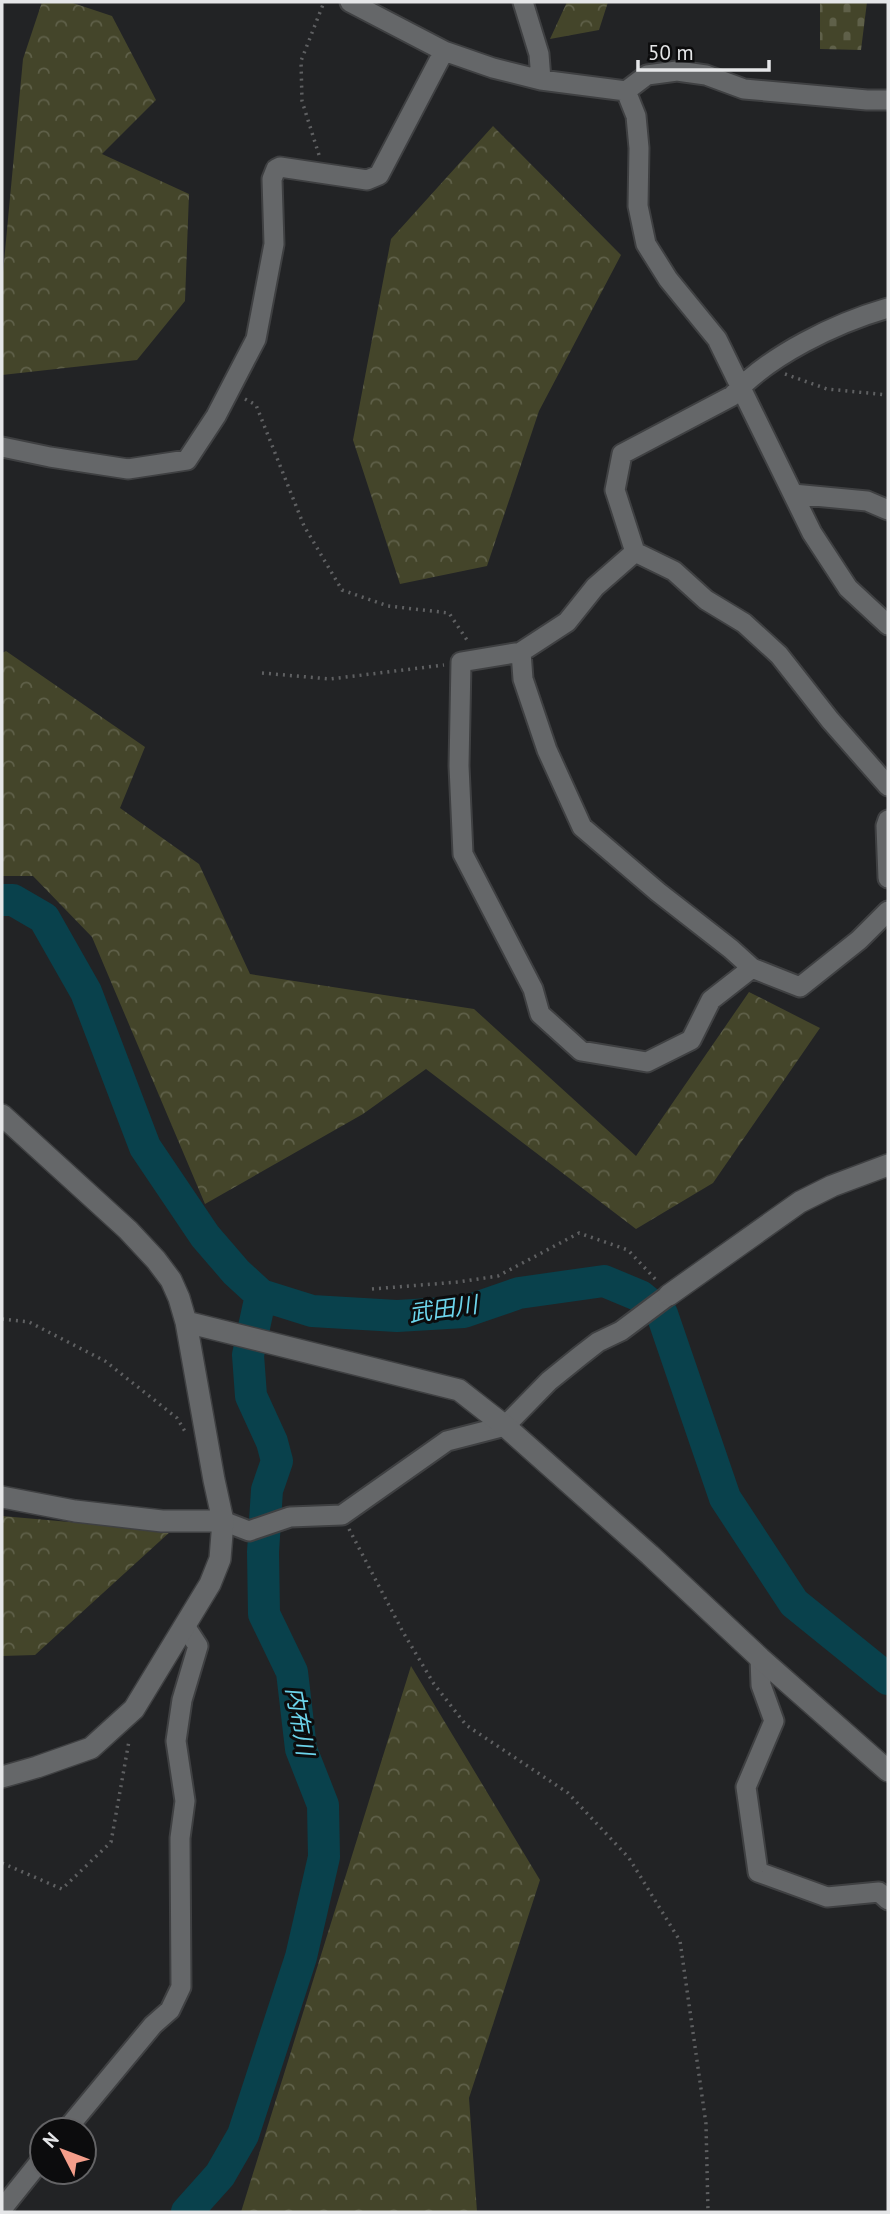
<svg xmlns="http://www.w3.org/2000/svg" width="890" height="2214" viewBox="0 0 890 2214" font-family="'PT Sans','Noto Sans JP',sans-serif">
	<defs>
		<pattern id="forest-crowns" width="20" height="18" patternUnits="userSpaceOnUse" patternTransform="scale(1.75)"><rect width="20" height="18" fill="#44452a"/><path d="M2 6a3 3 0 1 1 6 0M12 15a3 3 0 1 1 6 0" fill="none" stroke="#5f6049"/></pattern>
		<pattern id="cemetery-stones" width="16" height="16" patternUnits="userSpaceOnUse" patternTransform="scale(1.75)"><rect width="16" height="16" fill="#44452a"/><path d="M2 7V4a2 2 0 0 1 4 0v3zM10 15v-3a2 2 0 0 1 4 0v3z" fill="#5f6049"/></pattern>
	</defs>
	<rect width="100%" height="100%" fill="#222325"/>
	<path fill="url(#forest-crowns)" d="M 42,2 L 70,2 L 112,16 L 156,100 L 102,154 L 189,194 L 185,301 L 137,360 L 2,375 L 2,283 L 23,59 Z
		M 567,2 L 608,2 L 599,30 L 550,39 Z
		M 493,126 L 621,255 L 539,411 L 487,566 L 400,584 L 353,440 L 391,239 Z
		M 6,651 L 145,747 L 120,808 L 199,864 L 250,974 L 474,1009 L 636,1156 L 749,992 L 820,1028 L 713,1183 L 636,1229 L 426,1069 L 363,1114 L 205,1204 L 92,937 L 33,876 L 2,876 L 2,653 Z
		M 2,1516 L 171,1531 L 35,1655 L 2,1656 Z
		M 411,1666 L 540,1880 L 469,2098 L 477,2212 L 241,2212 Z"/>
	<path fill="url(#cemetery-stones)" d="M 820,2 L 867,2 L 861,50 L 820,49 Z"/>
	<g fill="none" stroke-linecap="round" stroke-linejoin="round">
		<path stroke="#09414c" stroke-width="32" d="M 2,900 L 13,900 L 44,918 L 86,992 L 145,1147 L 205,1236 L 236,1272 L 261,1295 L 312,1311 L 397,1316 L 464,1312 L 519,1293 L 604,1281 L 640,1296 L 662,1314 L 725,1498 L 794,1603 L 888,1679
			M 187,2212 L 220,2175 L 243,2135 L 301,1957 L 324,1857 L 323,1805 L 301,1749 L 292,1672 L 264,1614 L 263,1552 L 267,1490 L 277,1461 L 272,1442 L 251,1396 L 248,1355 L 261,1295"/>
		<g stroke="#3f4042" stroke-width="23">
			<path id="minor" d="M 350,2 L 444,51 L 493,68 L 541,80 L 626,91 L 647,75 L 677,71 L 706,75 L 744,89 L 867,100 L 888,100
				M 523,2 L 539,54 L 541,80
				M 626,91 L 636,116 L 639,148 L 638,206 L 646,244 L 668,279 L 717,339 L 812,533 L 848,588 L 888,625
				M 888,308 C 836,323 769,355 732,396 L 622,454 L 615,490 L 635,552 L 674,571 L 706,600 L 744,623 L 779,655 L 830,720 L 888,786
				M 2,447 L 50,457 L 128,469 L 187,460 L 216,416 L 256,339 L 274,244 L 272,179 L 276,169 L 280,167 L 367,180 L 379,175 L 444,51
				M 793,494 L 867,501 L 888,510
				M 635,552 L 595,587 L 567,622 L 521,652 L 461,662 L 459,766 L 463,854 L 533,989 L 540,1014 L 581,1051 L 647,1062 L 691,1040 L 711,1000 L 752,968 L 800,987 L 859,940 L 888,911
				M 521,652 L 523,679 L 547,750 L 582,827 L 658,892 L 731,949 L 752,968
				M 888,820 L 886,826 L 888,878
				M 223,1521 L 249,1531 L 290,1517 L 342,1515 L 447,1441 L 505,1426 L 549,1381 L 580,1356 L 598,1342 L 621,1331 L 669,1295
				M 760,1658 L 761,1685 L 774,1721 L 746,1787 L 758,1872 L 827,1897 L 879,1892 L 888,1900
				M 66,2130 L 153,2025 L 170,2010 L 181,1987 L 180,1838 L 185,1801 L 176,1741 L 182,1700 L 198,1646 L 185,1626
				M 2,2209 L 42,2159"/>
		</g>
		<g stroke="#3f4042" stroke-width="24">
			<path id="tertiary" d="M 2,1115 L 128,1230 L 156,1260 L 171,1280 L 179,1298 L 186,1322 L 214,1480 L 223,1521 L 220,1559 L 210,1584 L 134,1709 L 91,1748 L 37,1767 L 2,1777
				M 669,1295 L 800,1202 L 832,1186 L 888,1165
				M 186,1322 L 459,1390 L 505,1426 L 650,1555 L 760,1658 L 888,1771
				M 2,1497 L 75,1511 L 162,1521 L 223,1521"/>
		</g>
		<path stroke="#5f6062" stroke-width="3.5" stroke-dasharray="2 5" stroke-linecap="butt" d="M 319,155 L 302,101 L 301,61 L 324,2
			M 785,374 L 827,389 L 888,395
			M 245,399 L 256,405 L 304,526 L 342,590 L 388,606 L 449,613 L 469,643
			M 262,673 L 330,679 L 444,665
			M 372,1289 L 458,1282 L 498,1276 L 579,1233 L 628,1250 L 657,1281
			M 2,1319 L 29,1322 L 105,1361 L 177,1418 L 186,1433
			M 349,1529 L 403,1632 L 434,1684 L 466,1725 L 568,1793 L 629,1858 L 680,1941 L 706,2124 L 708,2212
			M 2,1863 L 62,1889 L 111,1842 L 129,1741"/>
		<use href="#minor" stroke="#656769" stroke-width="19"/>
		<use href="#tertiary" stroke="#656769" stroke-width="21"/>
	</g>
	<g text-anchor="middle" stroke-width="6" stroke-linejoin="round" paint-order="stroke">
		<g font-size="23" font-style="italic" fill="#6cd4eb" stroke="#0c0c0d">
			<text transform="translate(443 1309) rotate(-8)" y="8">武田川</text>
			<text transform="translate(300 1721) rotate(80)" y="8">内布川</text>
		</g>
	</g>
	<rect width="890" height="2214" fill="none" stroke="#e5e6e8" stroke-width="7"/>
	<g transform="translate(63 2151) rotate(312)"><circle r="33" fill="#0c0c0d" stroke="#636365" stroke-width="2"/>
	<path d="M0-5L12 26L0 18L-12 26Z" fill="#f49e8a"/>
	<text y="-10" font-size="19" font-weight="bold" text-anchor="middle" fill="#e5e6e8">N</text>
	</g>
	<path d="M638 60v10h131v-10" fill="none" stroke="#e5e6e8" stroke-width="3.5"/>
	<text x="648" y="60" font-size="21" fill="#e5e6e8" stroke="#0c0c0d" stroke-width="5" paint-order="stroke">50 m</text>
</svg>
